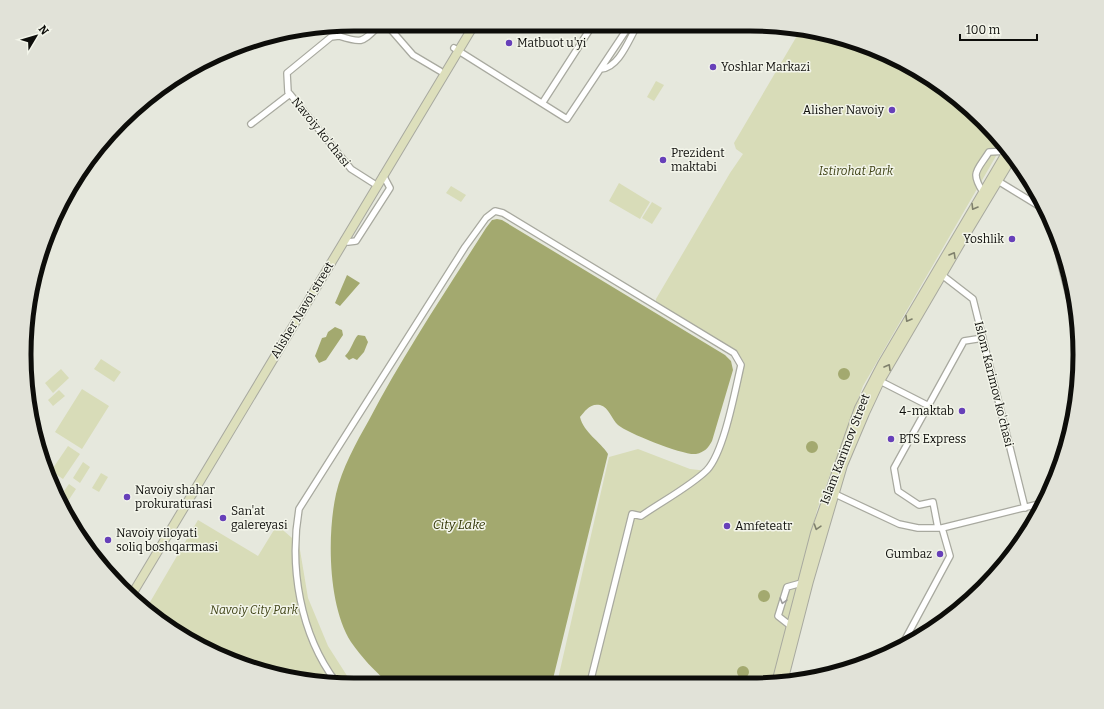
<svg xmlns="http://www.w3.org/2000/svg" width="1104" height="709" viewBox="0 0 1104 709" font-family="Bitter,serif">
	<rect width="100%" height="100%" fill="#e6e8dd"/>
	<path fill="#d8dcb8" d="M 801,29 L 895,58 L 967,106 L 1003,144 L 863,386 L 817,510 L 774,684 L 557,683 L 609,457 L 638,449 L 690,469 L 708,471 L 727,429 L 744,368 L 744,362 L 739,355 L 656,303 L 656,299 L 730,173 L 743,154 L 736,149 L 734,143 Z
		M 656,81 L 664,85 L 654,101 L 647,97 Z
		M 619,183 L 650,202 L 640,219 L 609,201 Z
		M 451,186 L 466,195 L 461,202 L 446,193 Z
		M 652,202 L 662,208 L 652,224 L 642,218 Z
		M 101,359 L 121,372 L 114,382 L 94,369 Z
		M 61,369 L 69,378 L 53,393 L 45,383 Z
		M 82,389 L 109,406 L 82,449 L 55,432 Z
		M 59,390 L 65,396 L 53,406 L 48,400 Z
		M 68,446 L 80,454 L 63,479 L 51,471 Z
		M 83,462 L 90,467 L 80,483 L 73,478 Z
		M 101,473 L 108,477 L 99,492 L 92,488 Z
		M 69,484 L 76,489 L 66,504 L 59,498 Z
		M 198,520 L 258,556 L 277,525 L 299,544 L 308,598 L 328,646 L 351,682 L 312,682 L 228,660 L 146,609 Z"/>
	<path fill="#a3a96f" d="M 497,219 L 502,220 L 725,355 L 731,361 L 733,370 L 712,441 C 708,448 705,452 696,454 C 685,456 627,433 618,425 C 612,420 609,407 600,405 C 590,403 585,411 580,417 C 584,433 600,441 608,454 L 552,683 L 388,683 C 374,670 362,658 351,642 C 328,606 327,535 336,494 C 342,468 356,443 369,420 C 404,353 446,291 486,228 L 492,220 Z
		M 347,275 L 360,283 L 340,306 L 335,303 Z
		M 335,327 L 342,330 L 343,335 L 326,360 L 319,363 L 315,356 L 322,338 L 326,337 L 328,332 Z
		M 358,335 L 365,336 L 368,342 L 364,352 L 357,360 L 353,358 L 349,360 L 345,356 C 352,349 353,340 358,335 Z
		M838 374a6 6 0 1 1 12 0a6 6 0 1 1-12 0Z
		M806 447a6 6 0 1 1 12 0a6 6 0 1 1-12 0Z
		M758 596a6 6 0 1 1 12 0a6 6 0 1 1-12 0Z
		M737 672a6 6 0 1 1 12 0a6 6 0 1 1-12 0Z"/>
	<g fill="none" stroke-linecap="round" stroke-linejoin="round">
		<g stroke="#a8a99f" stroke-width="8">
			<path id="street" d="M 386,24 L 413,55 L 440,71
				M 337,27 L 339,36 L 331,37 L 287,73 L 288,92 L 290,94 L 351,169 L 373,183
				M 339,36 C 364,44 362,42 381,24
				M 454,48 L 567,119 L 629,26
				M 601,69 C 619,68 629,39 637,26
				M 543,102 L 592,26
				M 251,124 L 290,94
				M 998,181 L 1047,211
				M 983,192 C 970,172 977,171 989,152 L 1009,151
				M 1049,216 L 1079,335
				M 344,240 L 348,242 L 356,241 L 390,188 L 383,175
				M 942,275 L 973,299 L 1025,508
				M 880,381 L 927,405
				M 833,493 L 899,524 L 918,528 L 942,528 L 950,556 L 901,647
				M 938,528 L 933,502 L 919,505 L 898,491 L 894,468 L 964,341 L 983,338
				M 942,528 L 1043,503
				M 792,627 L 778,616 L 787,587 L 805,582
				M 336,682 C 300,634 289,567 299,509 L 465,247 L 486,218 L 495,211 L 503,213 L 734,353 L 741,365 C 735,391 724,452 707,470 C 691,486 661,502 641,516 L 632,514 L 590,683"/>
		</g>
		<g stroke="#a8a99f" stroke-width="10">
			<path id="secondary" d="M 131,596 L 474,25
				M 783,682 L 809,581 L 843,465 L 865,413 L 880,381 L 963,239 L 1013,156
				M 776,683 L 815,533 L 859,408 L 882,364 L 1008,150"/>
		</g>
		<use href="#street" stroke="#fff" stroke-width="5.5"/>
		<use href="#secondary" stroke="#dddfbc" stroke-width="8"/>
	</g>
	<defs><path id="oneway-chevron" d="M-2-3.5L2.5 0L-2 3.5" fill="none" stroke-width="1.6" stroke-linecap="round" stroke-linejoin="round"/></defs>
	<g stroke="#7f806c">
		<use href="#oneway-chevron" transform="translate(974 207) rotate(121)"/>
		<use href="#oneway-chevron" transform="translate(953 255) rotate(-60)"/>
		<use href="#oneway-chevron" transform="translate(908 319) rotate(120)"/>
		<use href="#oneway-chevron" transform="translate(888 367) rotate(-60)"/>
		<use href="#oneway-chevron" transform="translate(817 527) rotate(108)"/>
	</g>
	<use stroke="#9e9e9d" href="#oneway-chevron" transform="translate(783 601) rotate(106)"/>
	<g fill="#6740b9" stroke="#f3f5ea" stroke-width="1.5">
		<circle cx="509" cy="43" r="4"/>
		<circle cx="713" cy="67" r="4"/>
		<circle cx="892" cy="110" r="4"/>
		<circle cx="663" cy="160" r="4"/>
		<circle cx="1012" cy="239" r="4"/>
		<circle cx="962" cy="411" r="4"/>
		<circle cx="891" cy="439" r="4"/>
		<circle cx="127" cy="497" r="4"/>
		<circle cx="223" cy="518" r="4"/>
		<circle cx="727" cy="526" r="4"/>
		<circle cx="108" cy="540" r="4"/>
		<circle cx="940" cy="554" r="4"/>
	</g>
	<g text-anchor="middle" stroke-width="3" stroke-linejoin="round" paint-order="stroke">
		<g font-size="12" fill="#0d0d0a" stroke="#f3f5ea" text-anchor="start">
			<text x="517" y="47">Matbuot u'yi</text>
			<text x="721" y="71">Yoshlar Markazi</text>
			<text x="884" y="114" text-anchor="end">Alisher Navoiy</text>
			<text x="671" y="157">Prezident<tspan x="671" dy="14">maktabi</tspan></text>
			<text x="1004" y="243" text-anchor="end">Yoshlik</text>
			<text x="954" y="415" text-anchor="end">4-maktab</text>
			<text x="899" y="443">BTS Express</text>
			<text x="135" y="494">Navoiy shahar<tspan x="135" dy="14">prokuraturasi</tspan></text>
			<text x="231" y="515">San'at<tspan x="231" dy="14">galereyasi</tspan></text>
			<text x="735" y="530">Amfeteatr</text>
			<text x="116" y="537">Navoiy viloyati<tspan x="116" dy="14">soliq boshqarmasi</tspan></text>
			<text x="932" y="558" text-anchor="end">Gumbaz</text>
		</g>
		<g font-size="12" fill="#0d0d0a" stroke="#f3f5ea">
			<text transform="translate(321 132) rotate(51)" y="4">Navoiy ko'chasi</text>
			<text transform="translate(302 310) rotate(-59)" y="4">Alisher Navoi street</text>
			<text transform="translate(994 384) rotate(76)" y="4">Islom Karimov ko'chasi</text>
			<text transform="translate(845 449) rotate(-69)" y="4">Islam Karimov Street</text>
		</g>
		<g font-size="12" font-style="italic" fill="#414518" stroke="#f3f5ea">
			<text x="856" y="175">Istirohat Park</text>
			<text x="254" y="614">Navoiy City Park</text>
		</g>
		<g font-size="13" font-style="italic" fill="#343809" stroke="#f3f5ea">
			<text x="459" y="529">City Lake</text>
		</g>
	</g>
	<path d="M0 0H1104V709H0ZM354 31H750A323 323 0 0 1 1073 354V355A323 323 0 0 1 750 678H354A323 323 0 0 1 31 355V354A323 323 0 0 1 354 31Z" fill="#e1e2d8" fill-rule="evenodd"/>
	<path fill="none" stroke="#0d0d0a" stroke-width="5" d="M354 31H750A323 323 0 0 1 1073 354V355A323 323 0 0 1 750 678H354A323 323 0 0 1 31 355V354A323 323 0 0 1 354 31Z"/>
	<g transform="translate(36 36) rotate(52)" stroke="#f3f5ea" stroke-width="3" paint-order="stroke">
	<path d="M0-3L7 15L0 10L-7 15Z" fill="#0d0d0a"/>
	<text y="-6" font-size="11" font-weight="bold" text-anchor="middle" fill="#0d0d0a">N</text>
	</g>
	<path d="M960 34v6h77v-6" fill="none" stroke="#0d0d0a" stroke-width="2"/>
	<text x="966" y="34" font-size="12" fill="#0d0d0a" stroke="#f3f5ea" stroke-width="3" paint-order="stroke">100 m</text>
</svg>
